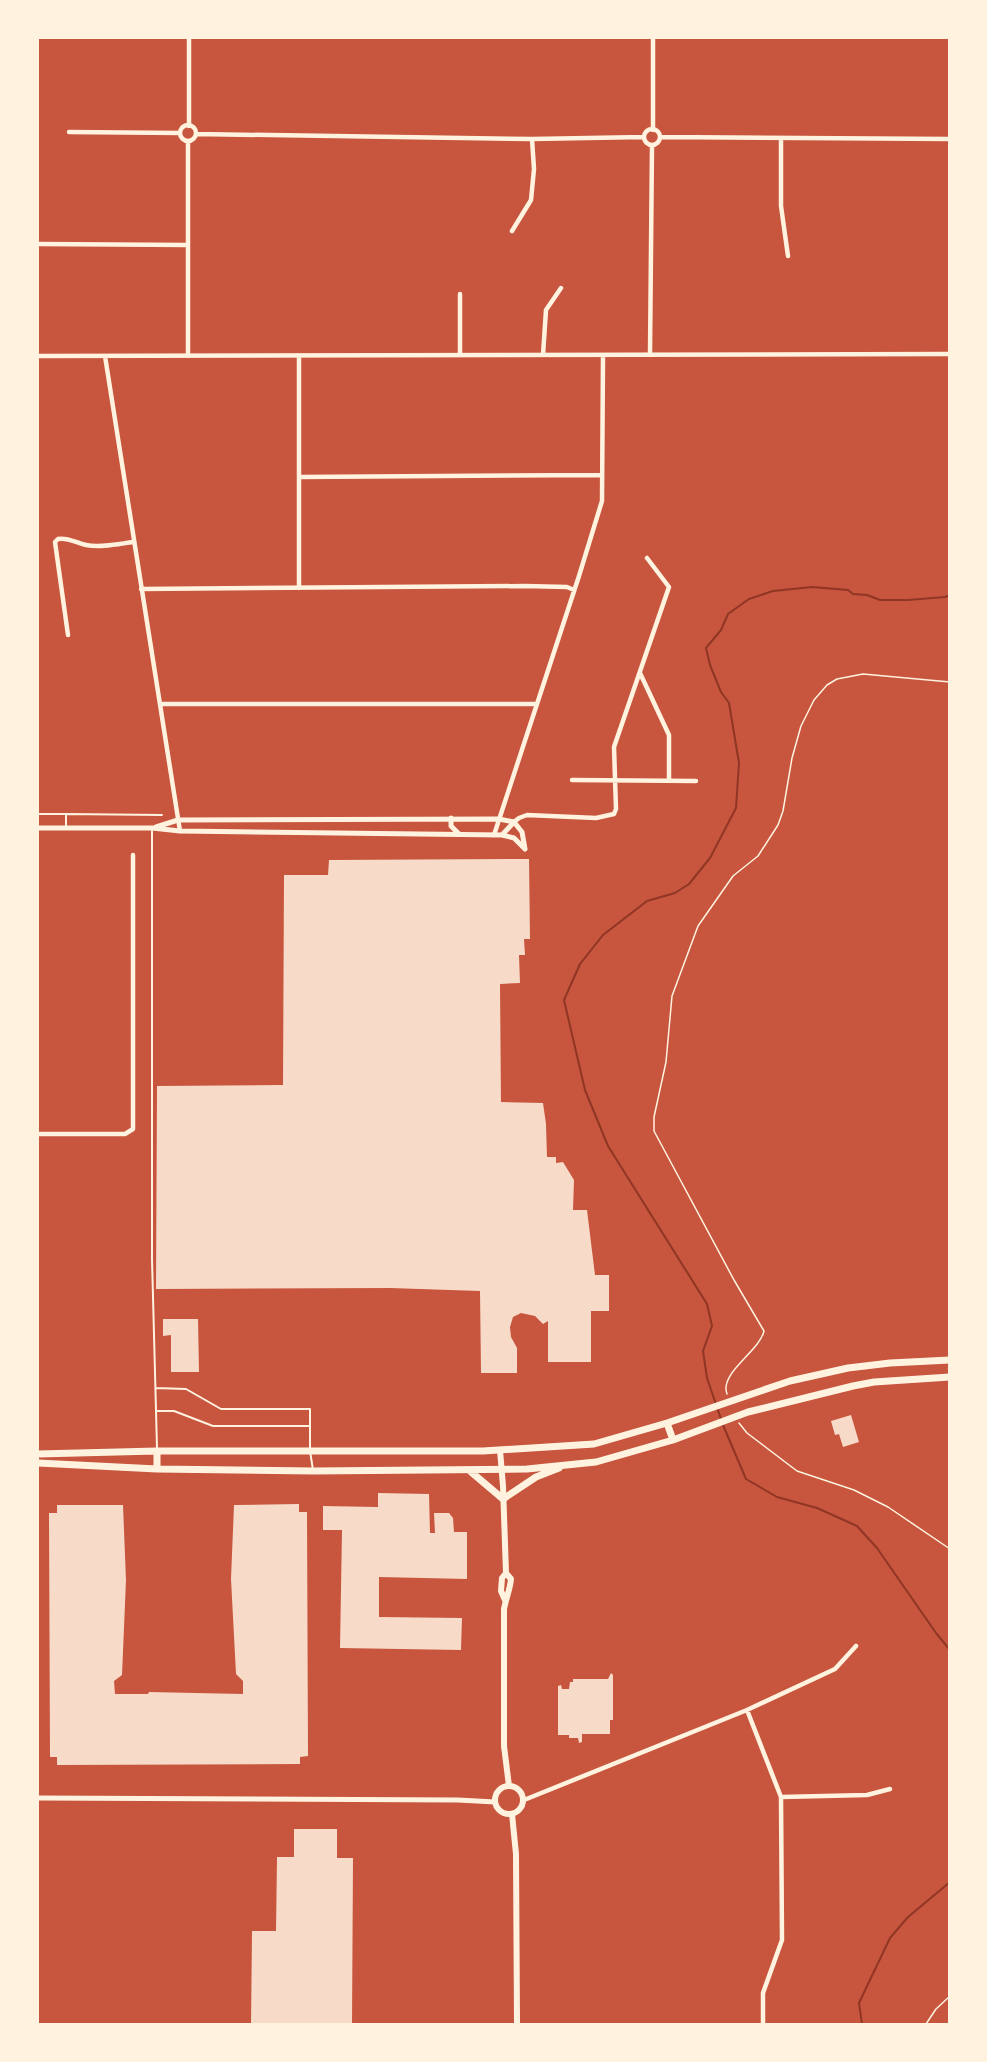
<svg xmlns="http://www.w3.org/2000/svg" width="987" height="2062" viewBox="0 0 987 2062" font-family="Helvetica,sans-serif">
	<rect width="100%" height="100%" fill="#c8553d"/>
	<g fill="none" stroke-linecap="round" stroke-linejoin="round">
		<path stroke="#8f3625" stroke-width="2" d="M 721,1419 L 707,1378 L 703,1351 L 712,1326 L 707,1304 L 608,1146 L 585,1090 L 564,1000 L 580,964 L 603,935 L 647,901 L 675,893 L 689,884 L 710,858 L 736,808 L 739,763 L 729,703 L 721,692 L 710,665 L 706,648 L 721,630 L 728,614 L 749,599 L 773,591 L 812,587 L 848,590 L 853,594 L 867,595 L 880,600 L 908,600 L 945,597 L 950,595
			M 723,1425 L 746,1479 L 777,1497 L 817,1508 L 857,1526 L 877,1548 L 936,1633 L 950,1650
			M 862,2024 L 859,2003 L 890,1938 L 908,1917 L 950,1882"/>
	</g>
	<path fill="#f7dbc8" d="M 529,859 L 530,939 L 524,939 L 525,955 L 519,955 L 520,983 L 500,984 L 501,1102 L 543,1103 L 546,1124 L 547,1157 L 556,1157 L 556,1163 L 563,1162 L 574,1180 L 573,1210 L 587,1210 L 595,1275 L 609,1275 L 609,1311 L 591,1311 L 591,1362 L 548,1362 L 548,1321 L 543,1324 L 535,1316 L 521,1313 L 513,1317 L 510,1327 L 511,1337 L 517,1348 L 517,1373 L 481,1373 L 480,1291 L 390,1288 L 156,1289 L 157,1086 L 283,1085 L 284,875 L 328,875 L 329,860 Z
		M 163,1319 L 198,1319 L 199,1372 L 171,1372 L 171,1335 L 163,1336 Z
		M 851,1415 L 859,1442 L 843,1447 L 839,1434 L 835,1435 L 831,1421 Z
		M 378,1493 L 429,1494 L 430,1533 L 435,1533 L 434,1513 L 449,1513 L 453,1518 L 454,1532 L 467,1532 L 467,1579 L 379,1577 L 379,1617 L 462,1618 L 461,1650 L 340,1648 L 342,1530 L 323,1530 L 323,1506 L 378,1507 Z
		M 299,1504 L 299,1512 L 307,1512 L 308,1756 L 300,1757 L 300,1764 L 57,1765 L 57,1757 L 50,1757 L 49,1513 L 57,1513 L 57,1505 L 123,1505 L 126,1580 L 122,1675 L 114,1681 L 115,1694 L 148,1694 L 149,1692 L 243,1694 L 243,1681 L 236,1674 L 231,1579 L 234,1505 Z
		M 611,1673 L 613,1675 L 613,1720 L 610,1720 L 610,1734 L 582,1734 L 582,1742 L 579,1743 L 578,1738 L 569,1738 L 569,1735 L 558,1735 L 558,1686 L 561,1685 L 562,1689 L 569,1689 L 570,1682 L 573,1682 L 573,1679 L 608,1679 Z
		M 294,1829 L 337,1829 L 337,1858 L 353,1858 L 352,2024 L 251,2024 L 252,1931 L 276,1931 L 277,1857 L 294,1857 Z"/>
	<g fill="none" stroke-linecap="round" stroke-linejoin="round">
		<path stroke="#fff3e0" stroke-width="1.5" d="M 727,1394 C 719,1373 759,1352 764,1331 L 734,1280 L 654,1131 L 654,1117 L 666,1062 L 672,996 L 698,926 L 733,876 L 758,856 L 778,825 L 783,811 L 792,758 L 801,726 L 814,700 L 827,685 L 837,679 L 863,674 L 950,682
			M 739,1423 L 747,1433 L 797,1471 L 854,1490 L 888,1507 L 950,1549
			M 926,2024 L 936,2009 L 950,1996"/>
		<path stroke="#fff3e0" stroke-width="2" d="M 38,814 L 66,814 L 66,828
			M 66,814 L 162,815
			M 152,830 L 152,1259 L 157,1448
			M 156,1388 L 186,1389 L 221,1409 L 310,1409 L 310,1451 L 313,1470
			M 156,1411 L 174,1411 L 213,1426 L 309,1426"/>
		<path stroke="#fff3e0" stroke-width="4.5" d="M180 133a8 8 0 1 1 16 0a8 8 0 1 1-16 0Z
			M 189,126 L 189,38
			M644 137a8 8 0 1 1 16 0a8 8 0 1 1-16 0Z
			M 653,130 L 653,38
			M 69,132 L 180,133
			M 196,134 L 532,139 L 644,137
			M 660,137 L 950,139
			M 781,139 L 781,206 L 788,256
			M 188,141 L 188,356
			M 512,231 L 531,200 L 534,169 L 532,139
			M 38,244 L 188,245
			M 650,354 L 652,145
			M 460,355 L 460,294
			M 543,355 L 546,310 L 561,288
			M 38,356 L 950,354
			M 105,356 L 180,831
			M 299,356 L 299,588
			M 299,477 L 602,475
			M 141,589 L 525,586 L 567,587 L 574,590
			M 68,635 L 55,542 L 58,539 C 68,537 76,543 86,545 C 101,548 118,544 133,542
			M 640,673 L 669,735 L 669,781
			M 160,704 L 536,704
			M 572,780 L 696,781
			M 514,822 L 519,818 L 527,815 L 596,818 L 614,814 L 616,809 L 614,747 L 669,587 L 647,558
			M 494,835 L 579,576 L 602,501 L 603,356
			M 38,1134 L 125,1134 L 133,1129 L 133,855
			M 747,1710 L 781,1797 L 782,1940 L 763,1993 L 763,2024
			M 781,1797 L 867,1795 L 890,1789
			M 524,1800 L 747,1710 L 835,1669 L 856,1646"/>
		<path stroke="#fff3e0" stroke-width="5" d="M 451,818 L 451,826 L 459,834
			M 156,827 L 178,820 L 499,819 L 514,822 L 522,832 L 525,849
			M 38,828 L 152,828 L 180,831 L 502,835 L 514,838 L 525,849
			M 502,835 L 514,822
			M 38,1798 L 458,1800 L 495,1802"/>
		<path stroke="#fff3e0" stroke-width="6" d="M 500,1450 L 503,1486 L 506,1573 L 511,1579 C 510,1590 506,1598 504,1609 L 504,1746 L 509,1786
			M 505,1600 L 501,1591 L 502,1578 L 506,1573
			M495 1800a14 14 0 1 1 28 0a14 14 0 1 1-28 0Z
			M 512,1814 L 516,1854 L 517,2024"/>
		<path stroke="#fff3e0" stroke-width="7" d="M 667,1423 L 673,1440
			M 38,1454 L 157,1451 L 483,1451 L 594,1444 L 667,1423 L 790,1381 L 848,1368 L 890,1363 L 950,1360
			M 38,1463 L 157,1469 L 314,1471 L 527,1469 L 596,1462 L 673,1440 L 748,1412 L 853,1386 L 874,1382 L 950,1377
			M 157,1469 L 157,1451
			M 470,1471 L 503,1499 L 536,1477 L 559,1468"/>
	</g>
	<rect width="987" height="2062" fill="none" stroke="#fff3e0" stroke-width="78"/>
</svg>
